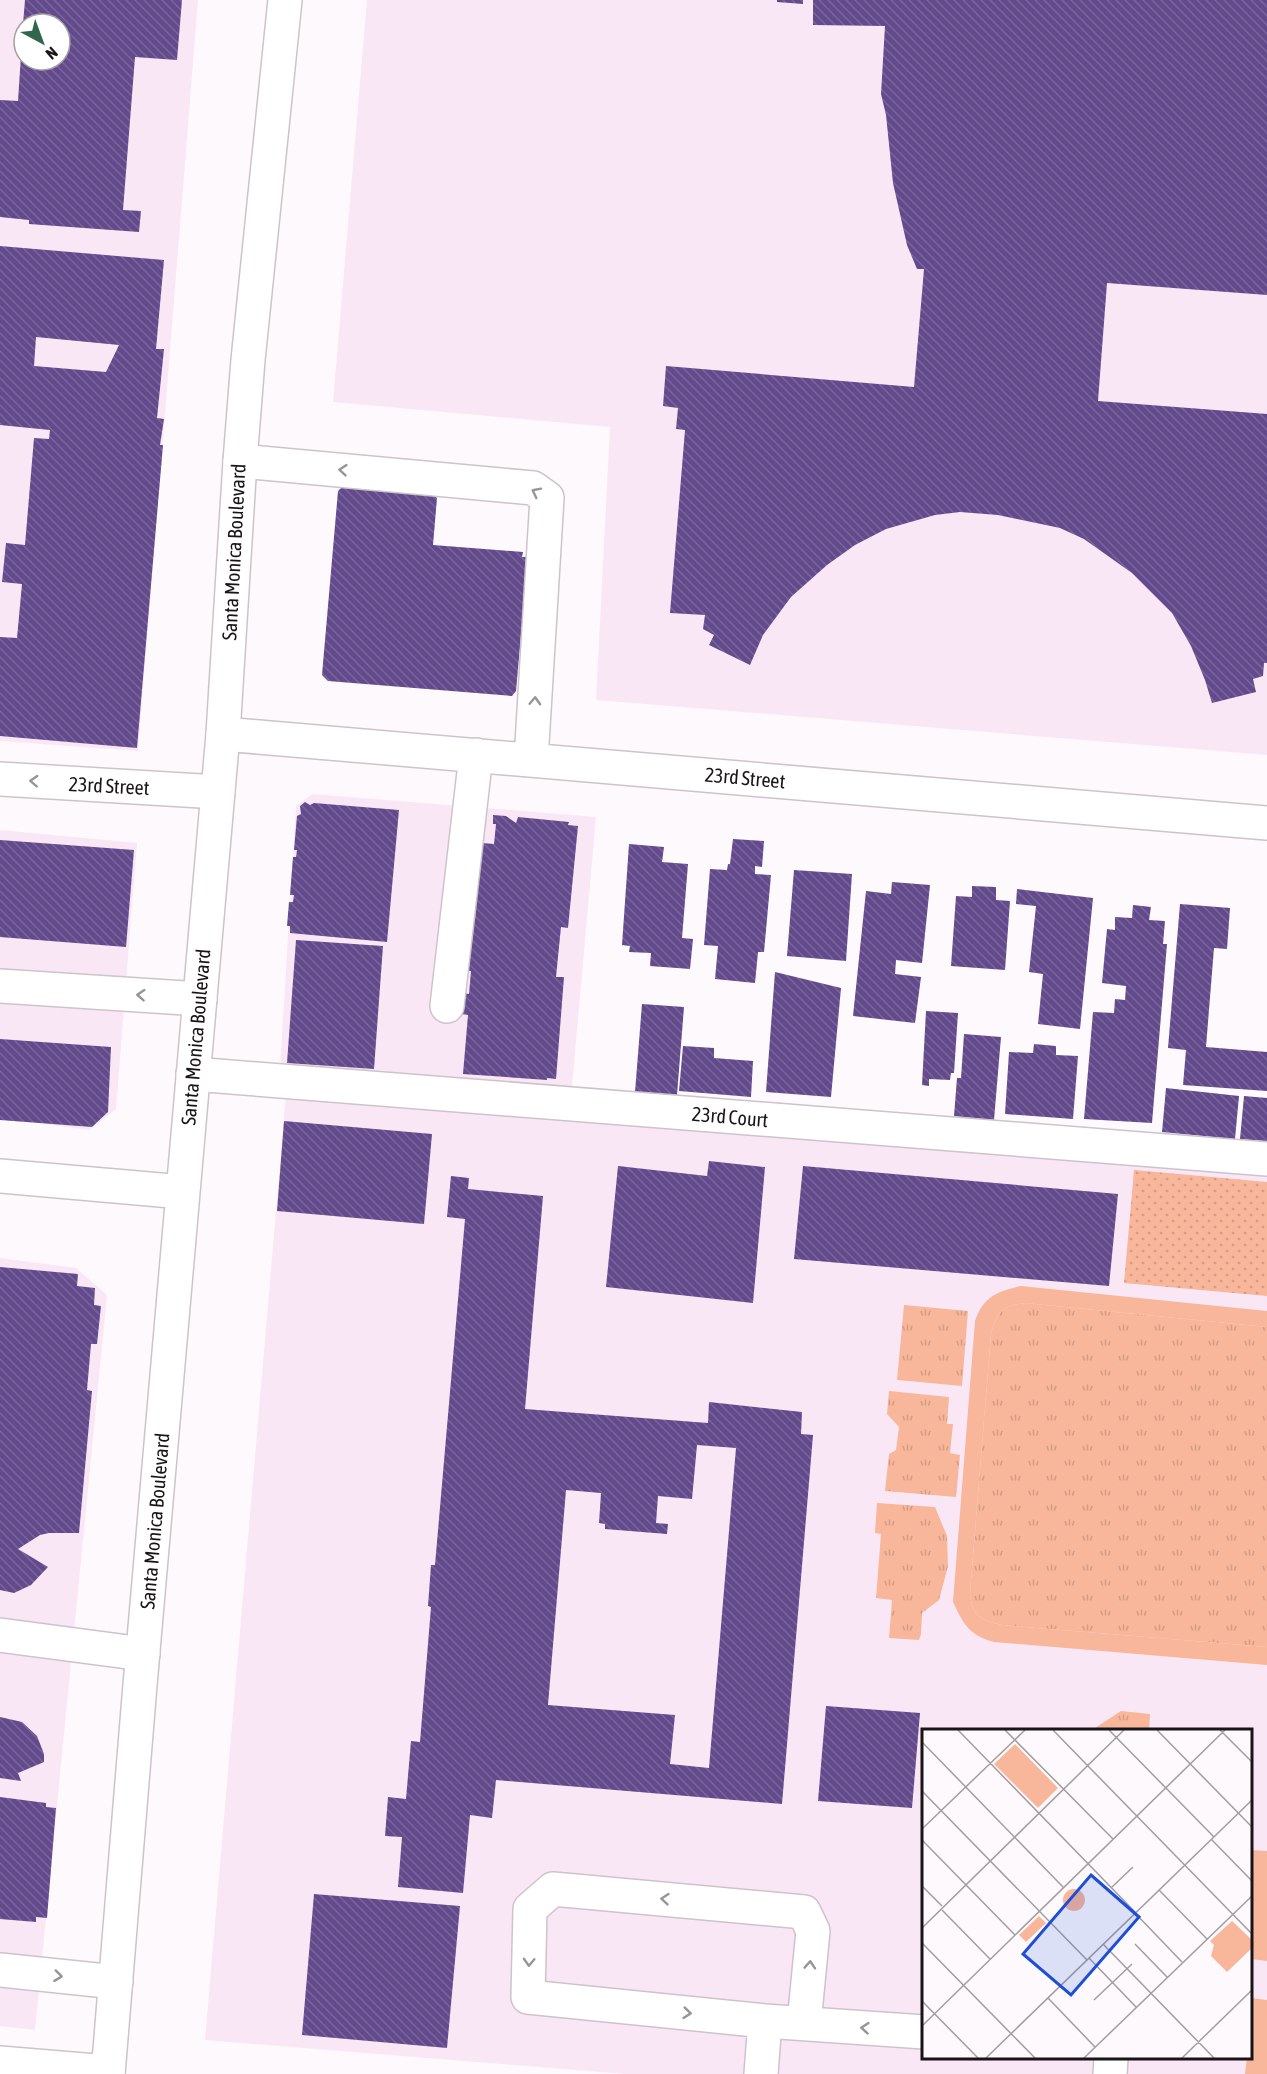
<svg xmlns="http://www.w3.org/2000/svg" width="1267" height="2074" viewBox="0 0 1267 2074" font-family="'Asap Condensed',sans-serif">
	<defs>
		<pattern id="grass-tufts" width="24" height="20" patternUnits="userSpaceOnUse" patternTransform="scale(1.5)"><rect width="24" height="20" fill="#f8b69b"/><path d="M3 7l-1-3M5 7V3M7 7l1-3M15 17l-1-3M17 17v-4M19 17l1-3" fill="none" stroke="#d49c85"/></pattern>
		<pattern id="garden-dots" width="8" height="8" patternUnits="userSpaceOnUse" patternTransform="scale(1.5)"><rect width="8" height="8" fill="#f8b69b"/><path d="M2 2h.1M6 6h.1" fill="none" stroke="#d49c85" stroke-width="1.8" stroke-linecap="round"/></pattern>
		<pattern id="building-back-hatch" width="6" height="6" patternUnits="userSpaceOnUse" patternTransform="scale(1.5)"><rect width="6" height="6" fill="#634a8d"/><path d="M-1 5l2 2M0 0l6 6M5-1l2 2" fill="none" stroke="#796698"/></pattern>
	</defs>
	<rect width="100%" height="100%" fill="#fef9fc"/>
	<path fill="#fae7f5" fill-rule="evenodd" d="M 0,0 L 198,0 L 138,751 L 0,741 ZM 24,24 L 60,24 L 60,60 L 24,60 Z
		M 367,0 L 1267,0 L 1267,755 L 596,700 L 610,427 L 333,402 Z
		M 312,794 L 596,817 L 572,1086 L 280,1069 L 296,806 Z
		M 0,830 L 137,843 L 116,1109 L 89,1130 L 0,1118 Z
		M 286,1095 L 1267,1175 L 1267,2074 L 624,2074 L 205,2040 ZM 924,1730 L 1250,1730 L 1250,2058 L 924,2058 Z
		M 0,1258 L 76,1268 L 107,1295 L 35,2030 L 0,2026 Z"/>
	<path fill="url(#grass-tufts)" d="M 1025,1303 L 1267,1327 L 1267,1647 L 1002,1625 C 981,1620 972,1616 970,1593 L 991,1334 C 997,1312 1002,1306 1025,1303 Z
		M 904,1305 L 968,1311 L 962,1386 L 897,1380 Z
		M 889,1391 L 949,1397 L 947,1424 L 953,1424 L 950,1453 L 960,1455 L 956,1497 L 885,1491 L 889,1454 L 896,1450 L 899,1427 L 887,1414 Z
		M 877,1503 L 935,1507 L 947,1536 L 948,1566 L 939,1600 L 922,1613 L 921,1634 L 919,1640 L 889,1638 L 892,1600 L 876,1598 L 881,1534 L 875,1533 Z
		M 1121,1711 L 1150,1714 L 1149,1730 L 1092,1730 Z"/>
	<path fill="url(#garden-dots)" d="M 1134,1170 L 1267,1182 L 1267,1296 L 1124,1283 Z"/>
	<path fill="#f8b69b" d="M 1021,1286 L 1267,1311 L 1267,1327 L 1025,1303 C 1002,1306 997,1312 991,1334 L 970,1593 C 972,1616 981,1620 1002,1625 L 1267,1647 L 1267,1665 L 994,1642 C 969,1635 964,1625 953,1602 L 975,1321 C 983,1297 997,1291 1021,1286 Z
		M 1250,1850 L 1267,1851 L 1267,1961 L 1251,1959 Z
		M 1251,1998 L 1267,2000 L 1267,2074 L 1245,2074 L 1247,2058 L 1250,2058 Z"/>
	<path fill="url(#building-back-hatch)" fill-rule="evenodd" d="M 25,0 L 182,0 L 177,60 L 135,57 L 123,210 L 141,211 L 139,232 L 29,224 L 29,220 L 0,217 L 0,100 L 18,101 L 22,40 L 24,40 L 24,60 L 60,60 L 60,24 L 23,24 Z
		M 777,0 L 803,0 L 803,4 L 777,2 Z
		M 813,0 L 1267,0 L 1267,295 L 1107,283 L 1098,401 L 1267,414 L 1267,663 L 1264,663 L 1263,676 L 1253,679 L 1256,692 L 1212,703 L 1205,680 L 1191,646 L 1172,613 L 1132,573 L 1084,539 L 1060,528 L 998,515 L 960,512 L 935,515 L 886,529 L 855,545 L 827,565 L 791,597 L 763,635 L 750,665 L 709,645 L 714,635 L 703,629 L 705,615 L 670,613 L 685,430 L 676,429 L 678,408 L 663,406 L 666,366 L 914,387 L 924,269 L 917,269 L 907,245 L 893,183 L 886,115 L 881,94 L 885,26 L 813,25 Z
		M 0,246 L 164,260 L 156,349 L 164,349 L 157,418 L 164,419 L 160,445 L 163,445 L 137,748 L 0,736 L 0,637 L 17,638 L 22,584 L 2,582 L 6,543 L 25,545 L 34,438 L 49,439 L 50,430 L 0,425 ZM 36,337 L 119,345 L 106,372 L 34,366 Z
		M 343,486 L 432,494 L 437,498 L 433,545 L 523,552 L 522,557 L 528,557 L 516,691 L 512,696 L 328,681 L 322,675 L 338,491 Z
		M 305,802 L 310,805 L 314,803 L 399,810 L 387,942 L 290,933 L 290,926 L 287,926 L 289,902 L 293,902 L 294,895 L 290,895 L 293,857 L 296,857 L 297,850 L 294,850 L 297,816 L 301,814 L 300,806 Z
		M 493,815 L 506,816 L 516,823 L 518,817 L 569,822 L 568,825 L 578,826 L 568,928 L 561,927 L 556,977 L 564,977 L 556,1079 L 547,1078 L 547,1080 L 463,1074 L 468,1015 L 461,1014 L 463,993 L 469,994 L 471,971 L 462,970 L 466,918 L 475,919 L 477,895 L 472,895 L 474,868 L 480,868 L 482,843 L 494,844 L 496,824 L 493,824 Z
		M 733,839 L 764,841 L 762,867 L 755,866 L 755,874 L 771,875 L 764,952 L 758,952 L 755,983 L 715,979 L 718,946 L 704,945 L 710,869 L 727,870 L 728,864 L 730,864 Z
		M 0,840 L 134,850 L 126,947 L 0,937 Z
		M 629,844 L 664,847 L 662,862 L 688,864 L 682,938 L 693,939 L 690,969 L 650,966 L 651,953 L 629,952 L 630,946 L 622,945 Z
		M 794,870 L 852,874 L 846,961 L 787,956 Z
		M 892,882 L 930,885 L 922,963 L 896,960 L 895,974 L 921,977 L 915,1023 L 853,1016 L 866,891 L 891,894 Z
		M 972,886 L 996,887 L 996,900 L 1010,901 L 1005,970 L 951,966 L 956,896 L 972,897 Z
		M 1017,889 L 1093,898 L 1080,1029 L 1038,1024 L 1043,974 L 1029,972 L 1036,906 L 1016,904 Z
		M 1180,904 L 1230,908 L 1227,949 L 1214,948 L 1206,1047 L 1267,1052 L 1267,1091 L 1183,1085 L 1186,1050 L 1168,1048 Z
		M 1133,905 L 1151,907 L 1149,920 L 1165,921 L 1163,944 L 1167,944 L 1152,1123 L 1084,1119 L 1093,1012 L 1114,1013 L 1115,999 L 1125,1000 L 1126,986 L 1102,983 L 1107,929 L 1115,930 L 1115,917 L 1132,918 Z
		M 296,940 L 383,946 L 374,1069 L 287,1063 Z
		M 775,972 L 841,988 L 831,1097 L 766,1092 Z
		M 642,1004 L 684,1007 L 677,1095 L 635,1092 Z
		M 926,1011 L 958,1013 L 954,1073 L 951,1073 L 950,1080 L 929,1079 L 929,1086 L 922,1085 Z
		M 964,1034 L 1001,1037 L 994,1120 L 954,1116 L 957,1078 L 961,1078 Z
		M 0,1039 L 111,1047 L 108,1112 L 92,1127 L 0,1120 Z
		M 1034,1044 L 1056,1046 L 1056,1055 L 1078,1056 L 1073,1119 L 1005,1114 L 1009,1052 L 1033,1053 Z
		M 683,1046 L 714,1048 L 714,1058 L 753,1061 L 751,1097 L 679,1091 Z
		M 1166,1088 L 1239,1096 L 1235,1139 L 1162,1132 Z
		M 1244,1096 L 1267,1098 L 1267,1141 L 1240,1139 Z
		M 284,1121 L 432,1134 L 424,1224 L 277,1211 Z
		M 709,1161 L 765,1167 L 753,1303 L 606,1287 L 618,1166 L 707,1176 Z
		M 803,1166 L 1118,1194 L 1109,1286 L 794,1259 Z
		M 451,1176 L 469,1178 L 468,1189 L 543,1196 L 525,1409 L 708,1423 L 709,1402 L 802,1412 L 801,1434 L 813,1435 L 782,1804 L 496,1780 L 492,1818 L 470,1815 L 463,1893 L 398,1887 L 402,1837 L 385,1836 L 388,1797 L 406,1799 L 411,1741 L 420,1742 L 431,1607 L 428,1606 L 431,1565 L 435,1565 L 465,1219 L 447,1217 ZM 697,1445 L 736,1448 L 709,1768 L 670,1764 L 675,1715 L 548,1705 L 566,1490 L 601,1493 L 599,1523 L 605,1524 L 605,1529 L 667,1534 L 668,1524 L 656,1523 L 658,1496 L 692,1499 Z
		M 0,1267 L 78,1274 L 77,1286 L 95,1288 L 94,1305 L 101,1306 L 97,1344 L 91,1344 L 87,1390 L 92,1391 L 79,1533 L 49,1533 L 40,1535 L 18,1549 L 48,1567 L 31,1585 L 14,1593 L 0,1590 Z
		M 826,1706 L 920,1713 L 912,1808 L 818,1801 Z
		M 0,1717 L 22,1722 L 37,1736 L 44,1754 L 44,1762 L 18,1773 L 21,1781 L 0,1778 Z
		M 0,1797 L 46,1803 L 46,1807 L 56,1808 L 47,1918 L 36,1917 L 36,1922 L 0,1919 Z
		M 314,1894 L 460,1906 L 447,2048 L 302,2035 Z"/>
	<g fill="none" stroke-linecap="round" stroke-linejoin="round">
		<g stroke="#cec3cc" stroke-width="36">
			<path id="minor" d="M 240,461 L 533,488 L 547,498 L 531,760
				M 223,734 L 1267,823
				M 0,779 L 218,792
				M 0,986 L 200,999
				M 447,1006 L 476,755
				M 193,1074 L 1267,1159
				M 0,1635 L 143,1654
				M 0,1970 L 116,1982
				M 804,2023 L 813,1931 L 804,1912 L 553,1889 L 530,1909 L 528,1997 L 765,2021 L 924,2032
				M 0,2063 L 108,2072
				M 761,2074 L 765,2021
				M 1110,2074 L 1111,2058"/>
		</g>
		<g stroke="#cec3cc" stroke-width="36">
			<path id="major" d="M 0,1176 L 183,1192
				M 108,2074 L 140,1685 L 223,734 L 240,461 L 248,360 L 285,0"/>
		</g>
		<use href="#minor" stroke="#fff" stroke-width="33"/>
		<use href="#major" stroke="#fff" stroke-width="33"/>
	</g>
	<defs><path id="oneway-chevron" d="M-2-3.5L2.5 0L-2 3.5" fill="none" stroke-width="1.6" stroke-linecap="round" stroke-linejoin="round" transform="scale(1.5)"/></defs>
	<g stroke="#979597">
		<use href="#oneway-chevron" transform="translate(343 470) rotate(-175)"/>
		<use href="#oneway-chevron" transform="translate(536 492) rotate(-153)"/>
		<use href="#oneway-chevron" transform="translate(535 701) rotate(-87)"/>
		<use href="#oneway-chevron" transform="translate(34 781) rotate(-177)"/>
		<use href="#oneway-chevron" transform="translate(141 995) rotate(-176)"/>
		<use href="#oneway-chevron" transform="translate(665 1899) rotate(-175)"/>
		<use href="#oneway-chevron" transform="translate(529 1962) rotate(92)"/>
		<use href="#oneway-chevron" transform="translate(810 1965) rotate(-86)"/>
		<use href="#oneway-chevron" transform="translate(58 1976) rotate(7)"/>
		<use href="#oneway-chevron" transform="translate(687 2013) rotate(6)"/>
		<use href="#oneway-chevron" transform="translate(865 2028) rotate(-175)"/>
	</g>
	<g text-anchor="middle" stroke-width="6" stroke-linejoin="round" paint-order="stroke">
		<g font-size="20" fill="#181417" stroke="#fff">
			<text transform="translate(234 552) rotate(-87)" y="7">Santa Monica Boulevard</text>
			<text transform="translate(745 778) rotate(5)" y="7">23rd Street</text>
			<text transform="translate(109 786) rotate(3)" y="7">23rd Street</text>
			<text transform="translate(196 1037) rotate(-85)" y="7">Santa Monica Boulevard</text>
			<text transform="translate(730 1117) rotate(5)" y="7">23rd Court</text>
			<text transform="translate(155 1521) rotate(-85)" y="7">Santa Monica Boulevard</text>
		</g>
	</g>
	<g transform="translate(922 1729)">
		<rect width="330" height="330" fill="#fef9fc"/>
		<path d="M 93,15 L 136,59 L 116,79 L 72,35 ZM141 171a11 11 0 1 1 22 0a11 11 0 1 1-22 0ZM 310,192 L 330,211 L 330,219 L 305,243 L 289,227 L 292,216 L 288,212 Z" fill="#f8b69b"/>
		<path d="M 117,187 L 124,194 L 104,213 L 97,206 Z" fill="#f8b69b"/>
		<path fill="none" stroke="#a29da0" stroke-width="1.5" d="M 36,1 L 214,184M 83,1 L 191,110M 131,1 L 166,37M 187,1 L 292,108M 235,1 L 330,98M 298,1 L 330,33M 0,13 L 141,158M 166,37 L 330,205M 0,62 L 165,231M 0,100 L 103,1M 289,110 L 330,152M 0,111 L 93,206M 0,157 L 20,177M 190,158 L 211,138M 237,161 L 285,210M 20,181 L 68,230M 213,184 L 260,233M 0,199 L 202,1M 0,214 L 113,329M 181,215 L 292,329M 213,215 L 245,248M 167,229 L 214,278M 126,269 L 173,318M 172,271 L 210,235M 0,272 L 56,329M 0,297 L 303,1M 64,329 L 330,71M 162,329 L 330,167M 260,329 L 330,261"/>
		<path fill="#1d4ed8" fill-opacity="0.15" stroke="#1d4ed8" stroke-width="3" d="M 169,146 L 217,188 L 149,266 L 101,225 Z"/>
		<rect width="330" height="330" fill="none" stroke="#181417" stroke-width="3"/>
	</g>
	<g transform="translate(42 42) rotate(139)"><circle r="28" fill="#ffffff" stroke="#a3a1a2" stroke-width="1.5"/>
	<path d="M0-4.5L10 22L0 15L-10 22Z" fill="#30664d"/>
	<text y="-9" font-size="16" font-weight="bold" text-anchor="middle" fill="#181417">N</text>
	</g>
</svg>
